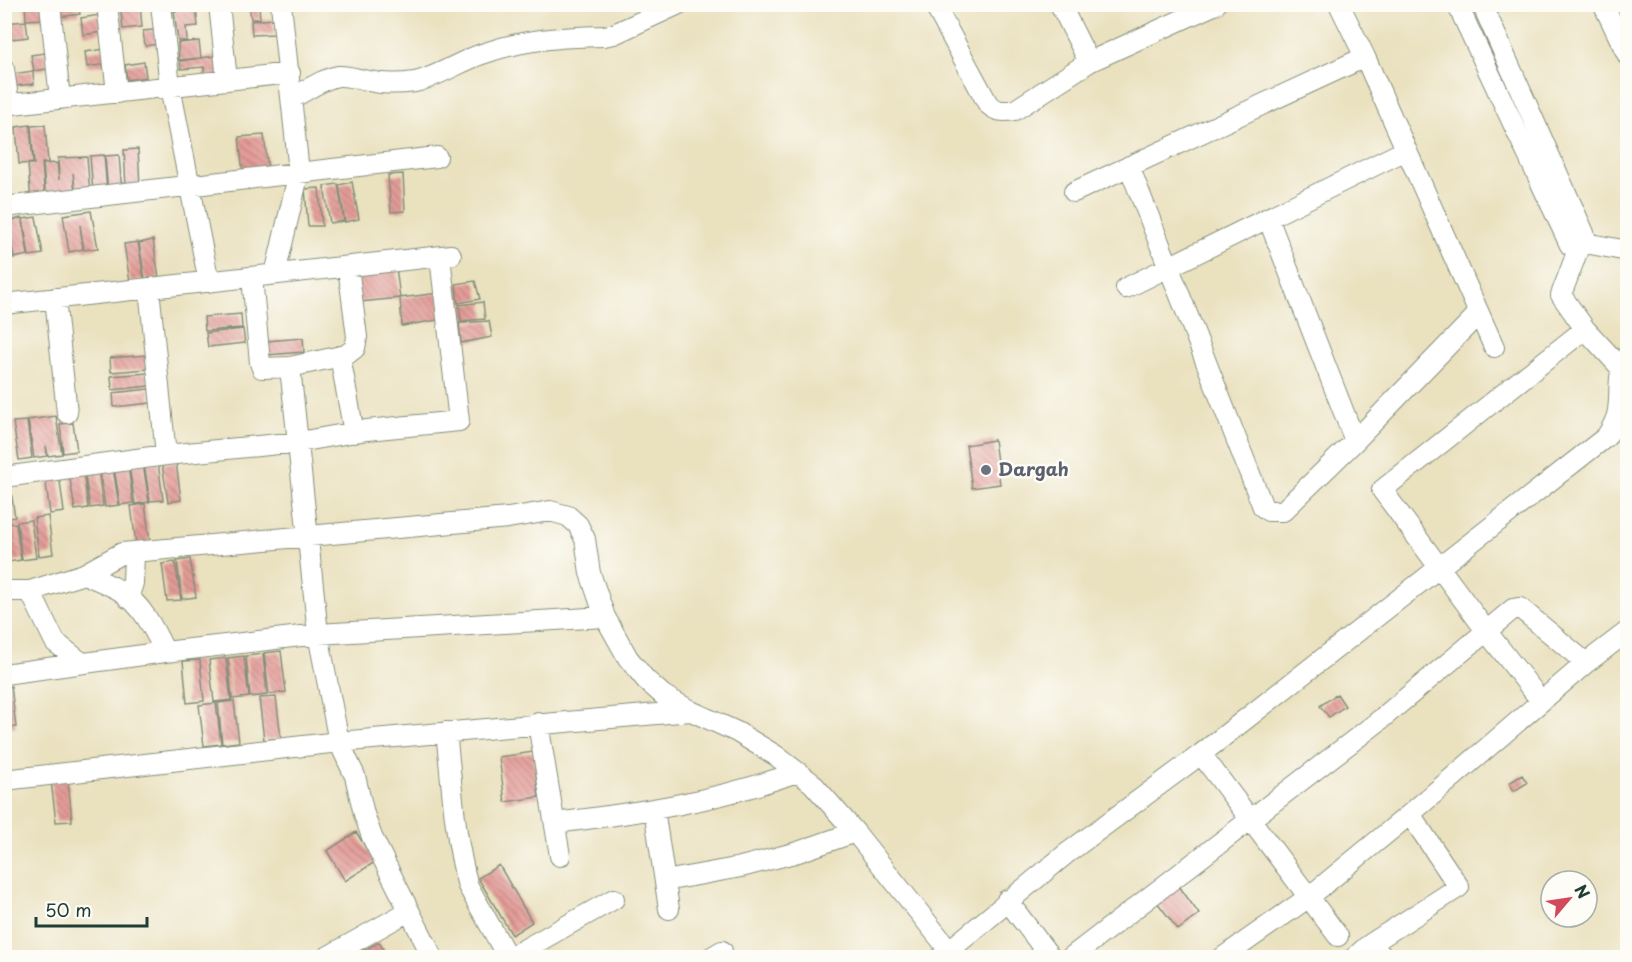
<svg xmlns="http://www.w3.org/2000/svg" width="1632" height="962" viewBox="0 0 1632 962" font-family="'Playpen Sans',sans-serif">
	<defs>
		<pattern id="building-back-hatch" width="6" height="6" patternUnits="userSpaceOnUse" patternTransform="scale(1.5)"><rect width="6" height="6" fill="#e49c98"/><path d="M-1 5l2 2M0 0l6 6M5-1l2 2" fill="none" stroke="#b8807d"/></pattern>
	</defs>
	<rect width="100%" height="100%" fill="#fdfcf7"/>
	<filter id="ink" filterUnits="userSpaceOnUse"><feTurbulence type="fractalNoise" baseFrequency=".0167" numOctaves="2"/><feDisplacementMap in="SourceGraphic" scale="12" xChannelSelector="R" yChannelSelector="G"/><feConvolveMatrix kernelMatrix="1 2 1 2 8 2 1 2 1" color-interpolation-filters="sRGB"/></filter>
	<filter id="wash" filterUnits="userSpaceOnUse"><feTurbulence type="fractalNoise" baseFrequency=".008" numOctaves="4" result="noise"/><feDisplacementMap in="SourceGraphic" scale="24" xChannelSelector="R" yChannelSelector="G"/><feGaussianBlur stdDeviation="1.35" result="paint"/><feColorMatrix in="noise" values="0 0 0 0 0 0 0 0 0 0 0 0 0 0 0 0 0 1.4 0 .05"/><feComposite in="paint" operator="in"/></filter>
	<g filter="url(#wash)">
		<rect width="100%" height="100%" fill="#eae1bf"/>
		<g id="blocks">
			<path fill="url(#building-back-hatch)" d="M 25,4 L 45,4 L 46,19 L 26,20 Z
				M 57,4 L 78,4 L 80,14 L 59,17 Z
				M 120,4 L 140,4 L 142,27 L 123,29 Z
				M 249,4 L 259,5 L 260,19 L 251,19 Z
				M 196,9 L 198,26 L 186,27 L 187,41 L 178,41 L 174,11 Z
				M 100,15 L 102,32 L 83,35 L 81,18 Z
				M 273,19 L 274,34 L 252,35 L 251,21 Z
				M 26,21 L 28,37 L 5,40 L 4,23 Z
				M 163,29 L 165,43 L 145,46 L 143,31 Z
				M 199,41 L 201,58 L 179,60 L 178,43 Z
				M 105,49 L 107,64 L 87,67 L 85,52 Z
				M 45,53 L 47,69 L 34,71 L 31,55 Z
				M 221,55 L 223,74 L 204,75 L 204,67 L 181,69 L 180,61 Z
				M 144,62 L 146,77 L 127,80 L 125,65 Z
				M 33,71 L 34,84 L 15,86 L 13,74 Z
				M 30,125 L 33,163 L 19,164 L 16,127 Z
				M 45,125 L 48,163 L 42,163 L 45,201 L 31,202 L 28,164 L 34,164 L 31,126 Z
				M 264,135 L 268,170 L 243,173 L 239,137 Z
				M 138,149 L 140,186 L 126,187 L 124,150 Z
				M 104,155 L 107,192 L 93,193 L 90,156 Z
				M 119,155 L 122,192 L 108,193 L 105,156 Z
				M 87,157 L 90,194 L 76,195 L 73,173 L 75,194 L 46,201 L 43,164 L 57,163 L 59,180 L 58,158 Z
				M 403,174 L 405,211 L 391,212 L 388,175 Z
				M 352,182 L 359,219 L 345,222 L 339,185 Z
				M 338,184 L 344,221 L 330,223 L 324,186 Z
				M 319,188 L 322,226 L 308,226 L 305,189 Z
				M 91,211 L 98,248 L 84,250 L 80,225 L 83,249 L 69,252 L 63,215 Z
				M 36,217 L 43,254 L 29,256 L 23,219 Z
				M 22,218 L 28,255 L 14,258 L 8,221 Z
				M 153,240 L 159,278 L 145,280 L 139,243 Z
				M 138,242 L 144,279 L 130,282 L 124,244 Z
				M 396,267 L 400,298 L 360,302 L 355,272 Z
				M 475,281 L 480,299 L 458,303 L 456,284 Z
				M 439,293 L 443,319 L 402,326 L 400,298 Z
				M 483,302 L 485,319 L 461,321 L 459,305 Z
				M 241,314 L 242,328 L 205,331 L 204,317 Z
				M 489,321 L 492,337 L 461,343 L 459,323 Z
				M 243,329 L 245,343 L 208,347 L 206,333 Z
				M 303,338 L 304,352 L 267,355 L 266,341 Z
				M 147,355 L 148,369 L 111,372 L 110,358 Z
				M 148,373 L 149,386 L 112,390 L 111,376 Z
				M 149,389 L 151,403 L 114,407 L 113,393 Z
				M 56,416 L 62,454 L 48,456 L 46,446 L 47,456 L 34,458 L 28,420 Z
				M 27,421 L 32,458 L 19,460 L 13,422 Z
				M 73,423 L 77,451 L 63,453 L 60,424 Z
				M 994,440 L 1000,484 L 972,488 L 966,445 Z
				M 158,462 L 163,500 L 150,501 L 144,464 Z
				M 176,462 L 181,500 L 168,502 L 162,464 Z
				M 143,464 L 149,502 L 135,504 L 129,466 Z
				M 128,465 L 133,503 L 120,505 L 114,467 Z
				M 98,468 L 103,506 L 90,508 L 84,470 Z
				M 113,468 L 119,505 L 105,507 L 100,470 Z
				M 83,471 L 88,508 L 75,510 L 69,473 Z
				M 59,474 L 64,512 L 50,514 L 45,476 Z
				M 9,479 L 15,517 L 4,519 L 4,480 Z
				M 145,504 L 150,542 L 136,544 L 131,506 Z
				M 48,516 L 53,554 L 39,556 L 34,518 Z
				M 31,520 L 36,558 L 22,560 L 17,522 Z
				M 16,523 L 21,560 L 8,562 L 4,524 Z
				M 190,559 L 196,597 L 182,599 L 177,561 Z
				M 175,562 L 181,600 L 167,601 L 162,564 Z
				M 281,651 L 286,692 L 269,694 L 264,653 Z
				M 263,654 L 267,695 L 250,697 L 246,656 Z
				M 244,656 L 249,697 L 232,699 L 228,658 Z
				M 226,658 L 231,700 L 214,702 L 209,660 Z
				M 200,660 L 204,701 L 187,703 L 183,661 Z
				M 11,686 L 16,727 L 5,728 L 5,687 Z
				M 1337,694 L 1345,706 L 1329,717 L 1320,706 Z
				M 276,697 L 281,738 L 264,740 L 259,698 Z
				M 234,701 L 239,742 L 222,744 L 218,703 Z
				M 216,703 L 221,744 L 204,746 L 199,705 Z
				M 533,752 L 539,797 L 505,802 L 499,757 Z
				M 1522,775 L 1527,783 L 1514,791 L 1509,783 Z
				M 68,779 L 72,821 L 56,822 L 51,781 Z
				M 356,832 L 375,862 L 345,881 L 327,851 Z
				M 499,865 L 532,922 L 512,935 L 478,878 Z
				M 1179,886 L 1199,914 L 1178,930 L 1157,902 Z
				M 379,942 L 388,958 L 350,958 Z"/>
		</g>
	</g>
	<g filter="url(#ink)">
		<use href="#blocks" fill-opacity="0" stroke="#848f7a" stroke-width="1.5"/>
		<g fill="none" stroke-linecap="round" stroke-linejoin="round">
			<g stroke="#848f7a" stroke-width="22">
				<path id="minor" d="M 50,4 L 60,99
					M 107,4 L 117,93
					M 161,4 L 170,87 L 209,282
					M 219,4 L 227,80
					M 934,4 L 988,104 C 997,112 1003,112 1015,110 L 1089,62 L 1216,4
					M 1060,4 L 1089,62
					M 1339,4 L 1365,57 L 1494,347
					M 1457,4 L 1570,245 C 1576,248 1583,247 1586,240 L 1584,233 L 1482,4
					M 1603,4 L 1628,56
					M 4,69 L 9,105
					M 292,98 C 306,91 322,79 338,76 C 349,75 358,80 369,81 C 382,84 401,84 415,82 C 435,78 461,61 482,54 C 524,39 561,37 604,36 L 614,34 L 679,4
					M 4,105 L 290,73
					M 1129,166 L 1263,507 L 1268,511 L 1283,511 L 1355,441 L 1479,313
					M 1074,192 L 1365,57
					M 4,207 L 437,157
					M 1268,218 L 1355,441
					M 1585,243 L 1628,251
					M 1579,247 L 1561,295 L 1585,329 L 1621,368
					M 275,274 L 299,172 L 281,4
					M 252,277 L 260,363 L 262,368 L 290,367 L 318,634 L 339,742 L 355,776 L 364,814 L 372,837 L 433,958
					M 149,288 L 166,455
					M 1126,288 L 1406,150
					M 55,298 L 67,413
					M 4,304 L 451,255
					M 340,356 L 354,433
					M 290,367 L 346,355 L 355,348 L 357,337 L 348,267
					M 4,477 L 166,455 L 299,442 L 367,430 L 459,421 L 440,257
					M 84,574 C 96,579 108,584 119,590 C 142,604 154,629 165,652
					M 4,591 L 30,591 L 84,574 L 122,553 L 508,518 L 550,511 L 568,516 L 578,525 L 585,539 L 590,573 L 605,617 L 628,658 L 646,680 L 663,695 L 691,711 L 737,732 L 775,755 L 812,783 L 855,832 L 949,950
					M 30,591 L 55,642 L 82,663
					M 128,598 L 133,583 L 134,552
					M 4,674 L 165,652 L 318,634 L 605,617
					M 1541,701 L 1487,632 L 1382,490 L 1585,329
					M 538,723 L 560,856
					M 446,732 C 452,783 454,836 468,886 L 508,958
					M 1201,754 L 1338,936
					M 4,780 L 339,742 L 691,711
					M 654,809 L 669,909
					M 555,823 C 637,813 719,801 797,772
					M 665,881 L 741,867 L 798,852 L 855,832
					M 1007,900 L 1051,958
					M 1369,945 L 1459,887 L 1410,814
					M 327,957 L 409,911
					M 509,958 L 614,899
					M 710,958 L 722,951
					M 940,958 L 1066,854 L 1201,754 L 1606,437 C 1612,428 1617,420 1618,410 C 1621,392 1616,372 1628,356
					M 1070,958 L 1375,724 L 1513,609 L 1520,608 L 1586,663
					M 1222,958 L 1309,897 L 1410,814 L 1586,663 L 1628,631
					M 1354,958 L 1366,947 L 1372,945 L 1384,958"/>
			</g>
			<use href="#minor" stroke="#fff" stroke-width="20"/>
		</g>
	</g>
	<circle fill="#6b7280" stroke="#fdfcf7" stroke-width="2" cx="986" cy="470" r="6"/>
	<g text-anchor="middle" stroke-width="5" stroke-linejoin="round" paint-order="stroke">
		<g font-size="18" font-weight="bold" fill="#5b616d" stroke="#fdfcf7" text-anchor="start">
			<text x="998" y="476">Dargah</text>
		</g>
	</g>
	<rect width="1632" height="962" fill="none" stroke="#fdfcf7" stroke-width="24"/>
	<g transform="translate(1569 899) rotate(61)"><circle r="28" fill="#fdfcf7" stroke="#a4b0a9" stroke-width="1.5"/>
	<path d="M0-4.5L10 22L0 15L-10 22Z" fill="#d1495b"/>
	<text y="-9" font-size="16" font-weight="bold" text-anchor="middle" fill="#1f3d34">N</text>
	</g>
	<path d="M36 917v9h111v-9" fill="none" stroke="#1f3d34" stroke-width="3"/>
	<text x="45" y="917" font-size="18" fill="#1f3d34" stroke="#fdfcf7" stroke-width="4.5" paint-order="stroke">50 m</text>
</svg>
